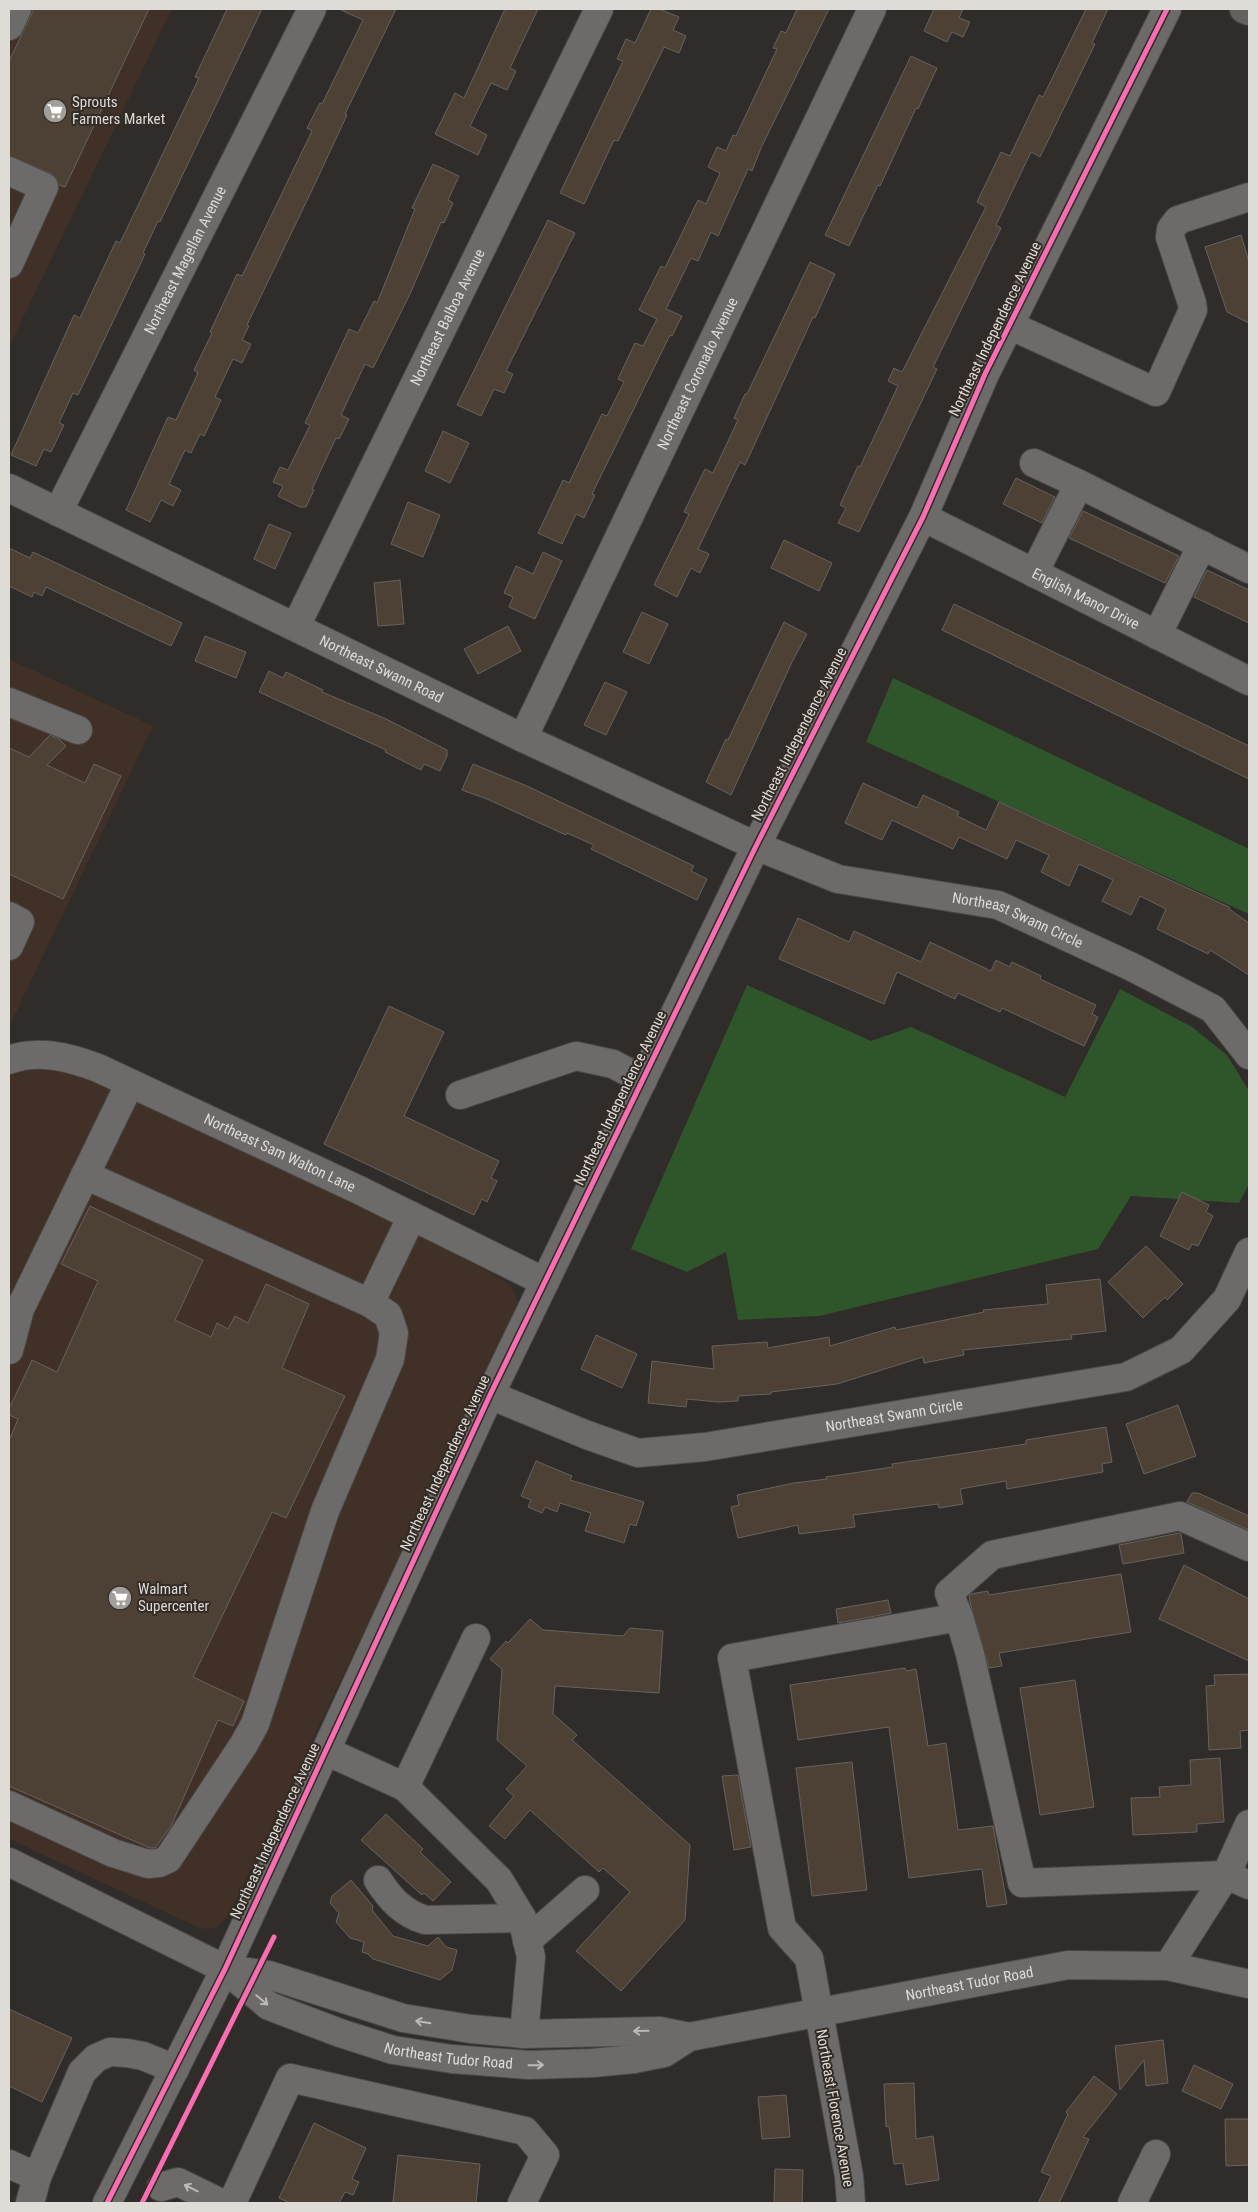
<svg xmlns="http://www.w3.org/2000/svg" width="1258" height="2212" viewBox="0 0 1258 2212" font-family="'Roboto Condensed',sans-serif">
	<rect width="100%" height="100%" fill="#302c29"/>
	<path fill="#403027" d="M 9,9 L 172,9 L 9,347 Z
		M 9,659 L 153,726 L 9,1027 Z
		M 51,1067 L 70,1070 L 365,1205 L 503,1280 L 511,1286 L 516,1295 L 518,1305 L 515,1315 L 230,1913 L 221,1924 L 213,1928 L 205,1929 L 195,1926 L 9,1839 L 9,1076 L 33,1069 Z"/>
	<path fill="#2f562a" d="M 893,678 L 1249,849 L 1249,914 L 866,742 Z
		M 747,985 L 871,1041 L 911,1027 L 1065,1097 L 1120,989 L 1192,1027 L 1227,1055 L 1249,1091 L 1249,1184 L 1239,1203 L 1131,1196 L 1098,1249 L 819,1316 L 738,1320 L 726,1252 L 687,1272 L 631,1249 Z"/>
	<path fill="#4d4135" stroke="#666260" d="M 34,9 L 149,9 L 65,187 L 59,185 L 56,178 L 50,173 L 9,156 L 9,61 Z
		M 227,9 L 262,9 L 160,222 L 158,221 L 143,253 L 145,254 L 78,395 L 73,393 L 59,423 L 64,425 L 51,452 L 44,449 L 36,466 L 11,455 L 74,315 L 80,318 L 116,241 L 120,243 L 199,78 L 195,77 Z
		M 339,9 L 396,9 L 345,114 L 347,115 L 312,190 L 247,325 L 249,326 L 242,340 L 251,344 L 242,363 L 233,359 L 215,397 L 221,400 L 204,436 L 200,434 L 191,453 L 185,450 L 169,484 L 181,490 L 173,506 L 161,500 L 150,522 L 126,510 L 168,417 L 176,420 L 198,373 L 194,370 L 212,333 L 210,332 L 237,274 L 242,276 L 312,131 L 307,128 L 320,103 L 322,104 L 363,20 Z
		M 505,9 L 538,9 L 510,68 L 516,71 L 507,90 L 491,83 L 470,126 L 487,135 L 478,155 L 435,134 L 455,93 L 464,98 Z
		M 651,9 L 659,9 L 679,17 L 673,30 L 686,36 L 679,53 L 664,47 L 618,141 L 614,140 L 584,204 L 560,193 L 623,61 L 617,59 L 626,39 L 635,43 Z
		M 797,9 L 829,9 L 761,148 L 752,171 L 748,169 L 718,236 L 711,232 L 698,261 L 691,258 L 666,309 L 682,316 L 672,336 L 670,335 L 592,494 L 595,495 L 584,518 L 576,514 L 562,544 L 538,533 L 563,480 L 569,483 L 602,414 L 607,416 L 624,382 L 618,379 L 635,343 L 643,346 L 657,319 L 639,310 L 661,266 L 665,268 L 698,200 L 706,204 L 720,173 L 708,167 L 717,147 L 726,151 L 733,135 L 736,136 L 777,49 L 773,48 L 781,31 L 786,33 Z
		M 934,9 L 963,9 L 959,18 L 970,22 L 963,37 L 952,32 L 947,42 L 924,31 Z
		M 1086,9 L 1108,9 L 1092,43 L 1095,44 L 1040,157 L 1031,152 L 996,225 L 1001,228 L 933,367 L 937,369 L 859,532 L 838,523 L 846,508 L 840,505 L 858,466 L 860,467 L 898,386 L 888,381 L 894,368 L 902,372 L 986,207 L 977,202 L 1001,152 L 1010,156 L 1039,95 L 1043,97 Z
		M 911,56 L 937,68 L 918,109 L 916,108 L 880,186 L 878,185 L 849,246 L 825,235 Z
		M 433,164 L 459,176 L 448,200 L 453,203 L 444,223 L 441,222 L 410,294 L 373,368 L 365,364 L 341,415 L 349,419 L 339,439 L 336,438 L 312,489 L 314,490 L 306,507 L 300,507 L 278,496 L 283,486 L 273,482 L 280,467 L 288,470 L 310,425 L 305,423 L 349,329 L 358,333 L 374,301 L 377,303 L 415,209 L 412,208 Z
		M 548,220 L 575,233 L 506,371 L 513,374 L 504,393 L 494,389 L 481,416 L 457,405 Z
		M 1241,235 L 1249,262 L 1249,323 L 1227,312 L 1205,247 Z
		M 810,262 L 835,274 L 815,318 L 813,317 L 745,465 L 740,462 L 698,549 L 709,554 L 700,573 L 691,568 L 677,597 L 654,585 L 689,514 L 684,512 L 705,469 L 713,473 L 738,420 L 734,418 L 745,394 L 747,394 Z
		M 443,431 L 469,443 L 450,483 L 425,471 Z
		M 1016,478 L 1055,497 L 1042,523 L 1003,504 Z
		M 408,502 L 440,515 L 423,557 L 391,544 Z
		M 1083,511 L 1179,556 L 1165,583 L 1069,538 Z
		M 269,524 L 291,533 L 275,569 L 254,559 Z
		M 784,540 L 832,563 L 819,591 L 771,568 Z
		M 9,548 L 30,558 L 33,552 L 182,623 L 171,646 L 46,587 L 42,596 L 34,592 L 32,597 L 9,586 Z
		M 543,552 L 562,561 L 535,619 L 509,607 L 513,597 L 504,593 L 516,566 L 533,574 Z
		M 1207,570 L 1249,590 L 1249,623 L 1194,597 Z
		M 400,580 L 404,624 L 378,626 L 374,583 Z
		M 954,604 L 1249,746 L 1249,779 L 942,630 Z
		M 642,612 L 668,624 L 649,664 L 623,652 Z
		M 784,622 L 807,634 L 792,662 L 731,795 L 706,782 L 726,739 L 728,740 Z
		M 508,626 L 521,651 L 478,674 L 464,649 Z
		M 205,636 L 246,652 L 236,678 L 195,661 Z
		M 269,671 L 283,678 L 286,672 L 323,690 L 322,692 L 386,719 L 447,750 L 447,756 L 440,771 L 424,764 L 421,770 L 385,752 L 386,750 L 259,692 Z
		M 605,682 L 627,692 L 606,735 L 584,725 Z
		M 50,735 L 59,739 L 66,746 L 47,765 L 85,783 L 94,764 L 121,776 L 63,899 L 9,874 L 9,748 L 29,757 Z
		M 473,764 L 527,786 L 694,866 L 691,871 L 707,879 L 697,900 L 591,849 L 594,845 L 567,833 L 566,835 L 487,799 L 462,790 Z
		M 863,783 L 917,808 L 923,795 L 959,812 L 957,816 L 986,830 L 999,802 L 1229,907 L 1229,909 L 1249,923 L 1249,975 L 1210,950 L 1208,954 L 1157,929 L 1166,909 L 1140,896 L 1131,915 L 1102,901 L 1113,880 L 1079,864 L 1069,886 L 1041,872 L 1049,855 L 1016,840 L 1007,859 L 959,837 L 953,849 L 892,820 L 882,840 L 845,823 Z
		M 798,918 L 849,942 L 854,931 L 921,962 L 930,942 L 991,971 L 996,960 L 1010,967 L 1012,962 L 1041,976 L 1040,979 L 1096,1005 L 1092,1014 L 1098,1017 L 1084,1046 L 1002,1008 L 1000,1012 L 958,993 L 955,999 L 897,972 L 884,1004 L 779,959 Z
		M 389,1006 L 444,1032 L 404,1116 L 499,1161 L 491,1178 L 497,1181 L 487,1202 L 482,1199 L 474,1215 L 324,1144 Z
		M 1182,1192 L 1209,1205 L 1206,1212 L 1213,1216 L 1198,1246 L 1192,1244 L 1189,1250 L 1160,1236 Z
		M 90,1206 L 203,1260 L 175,1320 L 211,1337 L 217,1323 L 228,1329 L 235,1316 L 248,1323 L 266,1284 L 309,1304 L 282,1368 L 345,1396 L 286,1518 L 272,1512 L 193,1677 L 244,1701 L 233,1726 L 218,1720 L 171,1826 L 155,1848 L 150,1848 L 9,1786 L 9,1441 L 18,1419 L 9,1415 L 9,1409 L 32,1360 L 57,1372 L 98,1281 L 61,1264 Z
		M 1146,1246 L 1183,1284 L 1167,1300 L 1165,1297 L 1143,1318 L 1108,1282 Z
		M 1100,1279 L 1106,1331 L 1071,1335 L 1072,1339 L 963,1350 L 964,1355 L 924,1363 L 923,1357 L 837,1384 L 771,1392 L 771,1394 L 738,1396 L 738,1401 L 718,1402 L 687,1399 L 686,1407 L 648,1403 L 652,1361 L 714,1369 L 712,1346 L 767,1342 L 768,1348 L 829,1337 L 830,1346 L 895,1327 L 896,1330 L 984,1312 L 983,1310 L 1048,1304 L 1046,1285 Z
		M 596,1335 L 637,1354 L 622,1388 L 581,1369 Z
		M 1178,1405 L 1196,1456 L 1144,1474 L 1126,1424 Z
		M 1106,1427 L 1112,1462 L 1102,1464 L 1103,1472 L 1007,1489 L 1006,1481 L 960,1489 L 963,1504 L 939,1508 L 938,1504 L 853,1515 L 855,1527 L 799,1534 L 798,1525 L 738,1538 L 731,1507 L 739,1505 L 737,1495 L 794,1483 L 827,1479 L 826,1477 L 893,1467 L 892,1464 L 1026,1444 L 1026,1440 Z
		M 536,1461 L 572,1476 L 570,1480 L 644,1502 L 636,1526 L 630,1524 L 624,1543 L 585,1531 L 591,1513 L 560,1503 L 557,1512 L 545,1507 L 542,1513 L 528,1507 L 531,1500 L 521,1496 Z
		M 1192,1493 L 1198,1493 L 1249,1516 L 1249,1530 L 1187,1502 Z
		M 1179,1533 L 1181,1534 L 1184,1553 L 1123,1564 L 1119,1545 Z
		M 1184,1565 L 1249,1599 L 1249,1661 L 1159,1619 Z
		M 1121,1574 L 1131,1632 L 999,1653 L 1002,1666 L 989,1668 L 971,1606 L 969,1596 L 971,1594 L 988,1591 L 989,1595 Z
		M 888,1600 L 891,1613 L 838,1623 L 836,1609 Z
		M 530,1619 L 543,1630 L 623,1636 L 630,1628 L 663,1631 L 659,1693 L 555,1686 L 553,1714 L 577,1735 L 572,1740 L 690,1845 L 685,1920 L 621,1991 L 576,1951 L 630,1892 L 603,1868 L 599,1872 L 530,1810 L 505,1839 L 489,1826 L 514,1796 L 506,1789 L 527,1766 L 497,1740 L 502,1669 L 490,1659 L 506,1641 L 508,1643 Z
		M 905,1668 L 906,1671 L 916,1669 L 928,1746 L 946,1743 L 958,1830 L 993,1826 L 1007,1904 L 987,1907 L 982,1869 L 909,1878 L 889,1727 L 798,1740 L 790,1685 Z
		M 1249,1674 L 1249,1730 L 1240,1731 L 1241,1748 L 1209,1750 L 1206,1686 L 1215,1685 L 1214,1675 Z
		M 1075,1680 L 1094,1807 L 1040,1815 L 1020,1688 Z
		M 1220,1758 L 1224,1822 L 1197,1824 L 1197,1832 L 1133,1835 L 1131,1798 L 1160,1797 L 1159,1787 L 1191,1785 L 1190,1760 Z
		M 852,1762 L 867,1890 L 812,1896 L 796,1768 Z
		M 738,1775 L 751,1847 L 734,1850 L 722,1776 Z
		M 386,1814 L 423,1849 L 420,1852 L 451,1882 L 433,1901 L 424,1893 L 422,1895 L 361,1840 Z
		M 351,1880 L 373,1906 L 372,1910 L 393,1936 L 428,1946 L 438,1937 L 446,1947 L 457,1950 L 452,1970 L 440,1980 L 373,1959 L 368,1954 L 362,1952 L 364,1942 L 350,1938 L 336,1922 L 339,1913 L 330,1903 L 332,1896 Z
		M 9,2009 L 72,2038 L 42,2102 L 9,2086 Z
		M 1163,2040 L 1168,2083 L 1146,2086 L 1144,2060 L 1120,2090 L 1115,2046 Z
		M 1194,2065 L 1233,2084 L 1221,2109 L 1182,2091 Z
		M 1094,2076 L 1117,2094 L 1083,2137 L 1089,2139 L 1059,2203 L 1038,2203 L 1051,2176 L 1041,2172 L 1068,2114 L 1066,2112 Z
		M 914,2083 L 916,2139 L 933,2136 L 939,2180 L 906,2185 L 903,2163 L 894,2164 L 889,2126 L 886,2127 L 884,2084 Z
		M 786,2095 L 790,2137 L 762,2139 L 758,2097 Z
		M 1225,2119 L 1249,2119 L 1249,2165 L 1226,2166 Z
		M 314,2123 L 366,2148 L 352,2179 L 359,2182 L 353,2195 L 345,2192 L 339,2203 L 290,2203 L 279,2198 Z
		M 398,2155 L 480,2164 L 476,2203 L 393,2203 Z
		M 775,2169 L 803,2170 L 802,2203 L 774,2203 Z"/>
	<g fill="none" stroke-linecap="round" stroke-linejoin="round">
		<g stroke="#4b4846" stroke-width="30">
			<g id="minor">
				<path d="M 9,26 L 17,9"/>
				<path d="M 9,171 L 44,187 L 9,264"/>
				<path d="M 1009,325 L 1156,392 L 1193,310 L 1192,303 L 1170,237 L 1171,229 L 1178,220 L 1249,197"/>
				<path d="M 1034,463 L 1079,484"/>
				<path id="s1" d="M 9,488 L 523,738 L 756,846 L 838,879 L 998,905 L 1132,967 L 1213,1009 L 1249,1055"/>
				<path id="s2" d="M 58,512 L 312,9"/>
				<path id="s3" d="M 923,517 L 1249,681"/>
				<path d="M 1034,573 L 1079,484 L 1249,569"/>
				<path id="s4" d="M 296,626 L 599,9"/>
				<path d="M 1157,635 L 1202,545"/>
				<path d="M 9,702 L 78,730"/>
				<path id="s5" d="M 523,738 L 872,9"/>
				<path d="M 9,916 L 20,922 L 9,946"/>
				<path id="s6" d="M 9,1060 C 38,1049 69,1057 98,1068 L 359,1190 L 545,1282"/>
				<path d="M 460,1095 L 576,1056 L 613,1064 L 643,1080"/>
				<path d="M 85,1175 L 370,1303"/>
				<path d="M 9,1350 L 20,1309 L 130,1083"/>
				<path id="s7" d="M 490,1395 L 587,1435 L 638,1453 L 705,1447 L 1126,1377 L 1181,1350 L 1227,1299 L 1249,1252"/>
				<path d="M 959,1617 L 970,1654 L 1022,1883 L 1226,1875 L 1249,1885"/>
				<path d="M 326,1751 L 405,1787 L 499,1880 L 522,1918 L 531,1957 L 524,2034"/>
				<path d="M 405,1787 L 476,1638"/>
				<path d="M 9,1805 L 113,1853 L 148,1864 L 159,1863 L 168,1859 L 244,1744 L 255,1724 L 325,1511 L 390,1359 L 394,1333 L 388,1315 L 370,1303 L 412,1216"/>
				<path id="s8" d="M 9,1862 L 225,1969 L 269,2006 L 340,2033 L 393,2050 L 452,2059 L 529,2065 L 592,2063 L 634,2059 L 664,2053 L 689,2037 L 1068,1965 L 1168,1966 L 1249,1984"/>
				<path d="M 378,1880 C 390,1899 403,1913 425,1920 L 522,1918"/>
				<path d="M 527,1941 L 585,1890"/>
				<path d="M 1168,1966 L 1226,1875 L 1249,1824"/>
				<path d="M 225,1969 L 269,1975 L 403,2018 L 471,2029 L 524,2034 L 660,2031 L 689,2037"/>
				<path d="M 9,2164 L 37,2177 L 30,2203"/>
				<path d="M 37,2177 L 82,2072 L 96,2058 L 110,2052 L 127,2053 L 143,2056 L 175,2069"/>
				<path d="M 161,2187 L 178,2182 L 217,2201 L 219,2203"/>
				<path d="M 107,2203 L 225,1969 L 490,1395 L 756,846 L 923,517 L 985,374 L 1167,9"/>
				<path d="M 232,2203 L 290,2078 L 525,2131 L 545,2155 L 522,2203"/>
				<path d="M 851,2203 L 849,2176 L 809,1958 L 782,1928 L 732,1658 L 959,1617 L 949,1593 L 992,1555 L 1180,1516 L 1249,1547"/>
				<path d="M 1132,2203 L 1156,2154"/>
			</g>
		</g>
		<g stroke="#4b4846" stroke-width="30">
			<path id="major" d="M 1244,9 L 1249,11"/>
		</g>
		<use href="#minor" stroke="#6c6b69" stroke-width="28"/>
		<use href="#major" stroke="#64625f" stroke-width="28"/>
		<g stroke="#332c26" stroke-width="8">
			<path id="cycleway" d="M 107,2203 L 225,1969 L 490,1395 L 756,846 L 923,517 L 985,374 L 1167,9
				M 142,2203 L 274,1937"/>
		</g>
		<use href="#cycleway" stroke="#f96db3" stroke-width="5"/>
	</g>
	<defs><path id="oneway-shaft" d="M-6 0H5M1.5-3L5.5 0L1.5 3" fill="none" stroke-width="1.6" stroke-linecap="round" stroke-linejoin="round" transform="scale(1.25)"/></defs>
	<g stroke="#bcb9b6">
		<use href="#oneway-shaft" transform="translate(262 2000) rotate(40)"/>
		<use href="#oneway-shaft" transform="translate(423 2022) rotate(-171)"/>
		<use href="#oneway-shaft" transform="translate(641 2031) rotate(179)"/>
		<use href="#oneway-shaft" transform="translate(536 2065) rotate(-1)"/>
		<use href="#oneway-shaft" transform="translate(191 2188) rotate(-154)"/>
	</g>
	<defs>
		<g id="supermarket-disc" transform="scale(1.25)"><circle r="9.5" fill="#a29e9a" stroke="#332c26"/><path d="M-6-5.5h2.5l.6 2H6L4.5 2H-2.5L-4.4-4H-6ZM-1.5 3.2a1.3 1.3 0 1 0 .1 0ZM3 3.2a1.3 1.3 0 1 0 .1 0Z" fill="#fff"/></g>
	</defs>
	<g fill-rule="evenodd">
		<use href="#supermarket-disc" x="55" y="111"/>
		<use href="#supermarket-disc" x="120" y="1598"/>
	</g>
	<g text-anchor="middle" stroke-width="4" stroke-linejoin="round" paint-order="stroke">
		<g font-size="15" fill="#dfdbd7" stroke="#332c26" text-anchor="start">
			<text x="72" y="107">Sprouts<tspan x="72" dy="17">Farmers Market</tspan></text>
			<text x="138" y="1594">Walmart<tspan x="138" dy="17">Supercenter</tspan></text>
		</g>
		<g font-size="15" fill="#dfdbd7" stroke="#332c26">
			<text dy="5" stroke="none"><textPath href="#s2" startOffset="282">Northeast Magellan Avenue</textPath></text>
			<text dy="5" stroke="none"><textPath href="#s4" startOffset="344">Northeast Balboa Avenue</textPath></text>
			<text transform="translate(995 329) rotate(-64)" y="5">Northeast Independence Avenue</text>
			<text dy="5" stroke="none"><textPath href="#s5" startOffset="404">Northeast Coronado Avenue</textPath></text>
			<text dy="5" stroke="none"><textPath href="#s3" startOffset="182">English Manor Drive</textPath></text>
			<text dy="5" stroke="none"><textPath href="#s1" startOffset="414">Northeast Swann Road</textPath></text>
			<text transform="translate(799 734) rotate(-63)" y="5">Northeast Independence Avenue</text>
			<text dy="5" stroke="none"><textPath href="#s1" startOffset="1102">Northeast Swann Circle</textPath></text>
			<text transform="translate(620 1098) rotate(-64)" y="5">Northeast Independence Avenue</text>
			<text dy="5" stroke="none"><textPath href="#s6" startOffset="292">Northeast Sam Walton Lane</textPath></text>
			<text dy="5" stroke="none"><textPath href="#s7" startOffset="418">Northeast Swann Circle</textPath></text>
			<text transform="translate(445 1463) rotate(-65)" y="5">Northeast Independence Avenue</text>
			<text transform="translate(275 1831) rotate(-65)" y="5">Northeast Independence Avenue</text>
			<text dy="5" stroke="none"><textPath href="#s8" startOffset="1018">Northeast Tudor Road</textPath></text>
			<text dy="5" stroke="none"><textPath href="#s8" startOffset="486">Northeast Tudor Road</textPath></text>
			<text transform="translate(835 2108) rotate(80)" y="5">Northeast Florence Avenue</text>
		</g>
	</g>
	<rect width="1258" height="2212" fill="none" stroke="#dfdbd7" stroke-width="20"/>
</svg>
